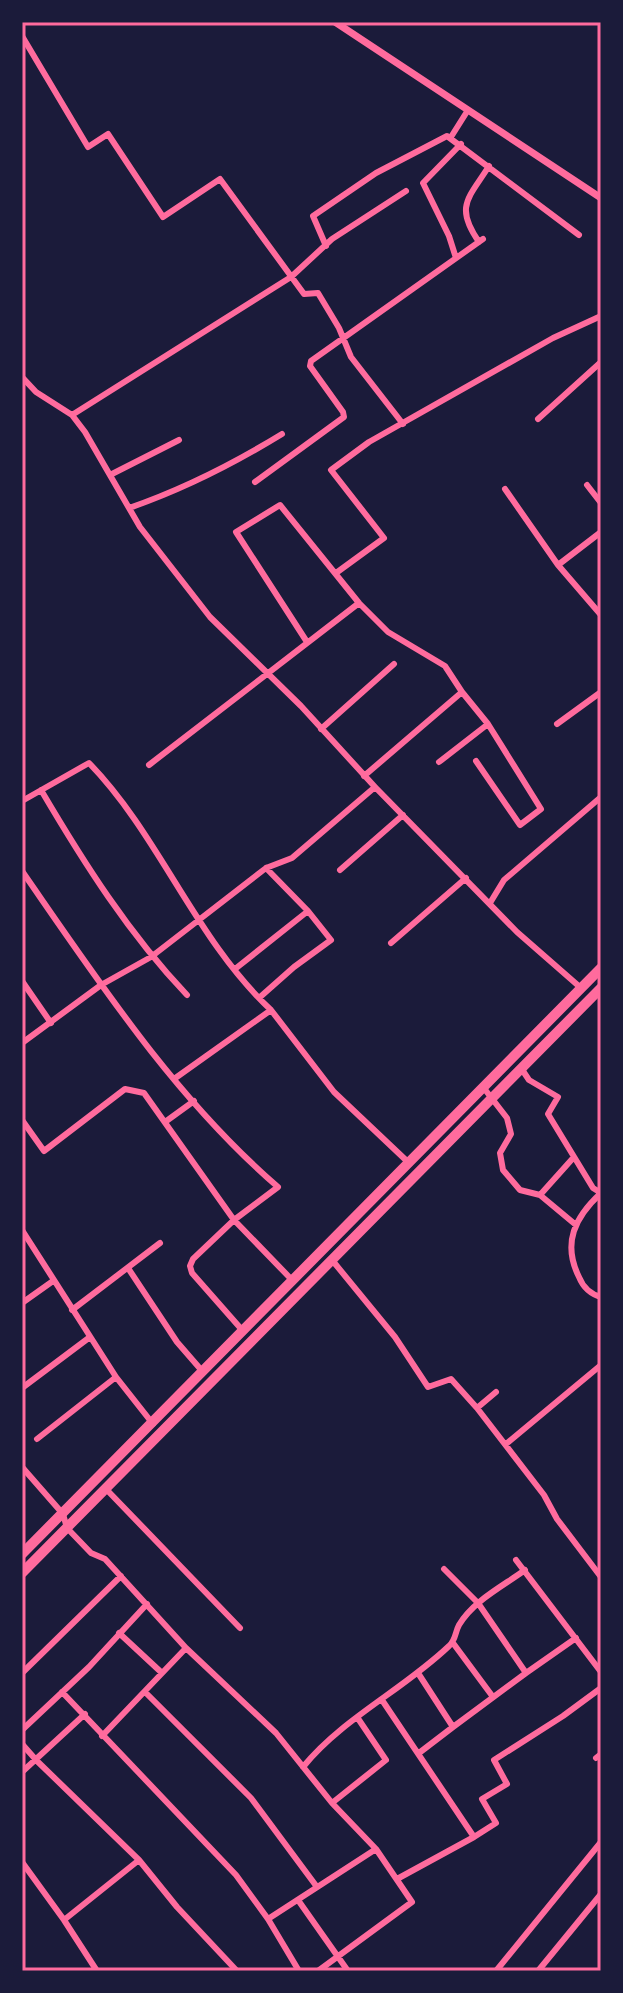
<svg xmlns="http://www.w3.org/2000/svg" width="623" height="1993" viewBox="0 0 623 1993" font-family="'Open Sans',sans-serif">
	<rect width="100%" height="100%" fill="#1b1b3a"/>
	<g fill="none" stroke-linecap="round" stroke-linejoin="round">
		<path stroke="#ff6b9d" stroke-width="6" d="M 22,36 L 88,147 L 108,134 L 163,217 L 220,179 L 304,294 L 318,293 L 339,328 L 351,357 L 403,424
			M 451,137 L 468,110
			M 479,242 C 454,206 469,198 489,166
			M 326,246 L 313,216 L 376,173 L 447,136 L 579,235
			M 456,258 L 449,236 L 423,183 L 461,144
			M 22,377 L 36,392 L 72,415 L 85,432 L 140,527 L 210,617 L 301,706 L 375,787 L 517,932 L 581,988
			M 72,415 L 291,277 L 332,239 L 406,191
			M 538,419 L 601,362
			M 110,475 L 179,440
			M 255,482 L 344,417 L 343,412 L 310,366 L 311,361 L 483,239
			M 587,485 L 601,503
			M 505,489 L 558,565 L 601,615
			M 129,508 C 184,489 233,464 282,434
			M 558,565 L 601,532
			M 336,573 L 384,538 L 331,470 L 369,442 L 553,338 L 601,316
			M 359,603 L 388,632 L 445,666 L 462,692
			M 557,724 L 601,692
			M 321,729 L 394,664
			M 439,762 L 488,724
			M 149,765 L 359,603 L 280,505 L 236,532 L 307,642
			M 364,776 L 462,692 L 488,724 L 541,809 L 520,825 L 476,761
			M 41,790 C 84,863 129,934 187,995
			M 22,801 L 89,763 C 160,836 195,939 271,1010 L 334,1092 L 409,1163
			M 340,870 L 403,815
			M 22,871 C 99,982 175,1098 278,1187 L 234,1220 L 193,1259 L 190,1266 L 192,1273 L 243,1331
			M 490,903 L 504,880 L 601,797
			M 391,943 L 466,878
			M 235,969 L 308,911
			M 22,981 L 51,1023
			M 259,998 L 294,967 L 331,940 L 308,911 L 266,868
			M 22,1043 L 101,985 L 151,957 L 266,868 L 292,858 L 375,787
			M 525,1066 L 523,1071 L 529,1080 L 558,1097 L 548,1114 L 593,1188 L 601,1193
			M 174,1079 L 271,1010
			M 483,1087 L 507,1118 L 511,1134 L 500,1153 L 503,1170 L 520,1190 L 540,1195 L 576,1225
			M 22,1120 L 44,1151 L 125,1089 L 144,1093 L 234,1220 L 293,1281
			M 165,1122 L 194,1101
			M 601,1193 C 575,1217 562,1243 579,1277 C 583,1287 590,1294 601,1297
			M 540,1195 L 574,1157
			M 22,1230 L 116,1377 L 37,1439
			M 332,1260 L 395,1337 L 428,1387 L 451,1379 L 477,1408
			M 128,1268 L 177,1342 L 203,1372
			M 22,1303 L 53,1281
			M 72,1310 L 160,1243
			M 116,1377 L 153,1424
			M 22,1388 L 90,1337
			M 496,1392 L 477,1408 L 544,1495 L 557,1519 L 601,1577
			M 506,1444 L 601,1365
			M 22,1467 L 63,1514 L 67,1528 L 91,1553 L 105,1559 L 186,1648 L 276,1733 L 332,1803 L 376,1849 L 412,1902 L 318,1971
			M 106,1489 L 240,1628
			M 516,1560 L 601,1672
			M 444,1569 L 478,1603 L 526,1673 L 576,1638
			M 119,1633 L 162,1673
			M 453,1643 L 493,1697
			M 22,1673 L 121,1576
			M 418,1673 L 453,1727 L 419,1753
			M 62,1692 L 236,1875 L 268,1919 L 299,1971
			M 145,1692 L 251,1798 L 317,1887
			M 382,1700 L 474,1837 L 397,1879
			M 453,1727 L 526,1673
			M 22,1730 L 89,1667 L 147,1604
			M 102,1736 L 186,1648
			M 22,1744 L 37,1761 L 139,1860 L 177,1907 L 237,1971
			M 596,1758 L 601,1754
			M 303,1767 C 343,1718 403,1690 449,1646 C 456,1640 455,1632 459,1625 C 473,1601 503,1586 525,1570
			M 22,1772 L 85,1714
			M 332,1803 L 386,1760 L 357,1717
			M 474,1837 L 496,1823 L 482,1799 L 507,1784 L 494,1760 L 563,1716 L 601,1688
			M 22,1862 L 64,1920 L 97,1971
			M 298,1900 L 348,1971
			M 268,1919 L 376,1849
			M 64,1920 L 139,1860
			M 496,1971 L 601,1842
			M 538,1971 L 601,1894"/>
		<path stroke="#ff6b9d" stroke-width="7" d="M 335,22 L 601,198"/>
		<path stroke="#ff6b9d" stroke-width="10" d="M 22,1554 L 601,968
			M 22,1573 L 601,988"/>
	</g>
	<rect width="623" height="1993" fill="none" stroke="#1b1b3a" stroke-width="48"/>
	<rect x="24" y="24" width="575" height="1945" fill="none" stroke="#ff6b9d" stroke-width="3"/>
</svg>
